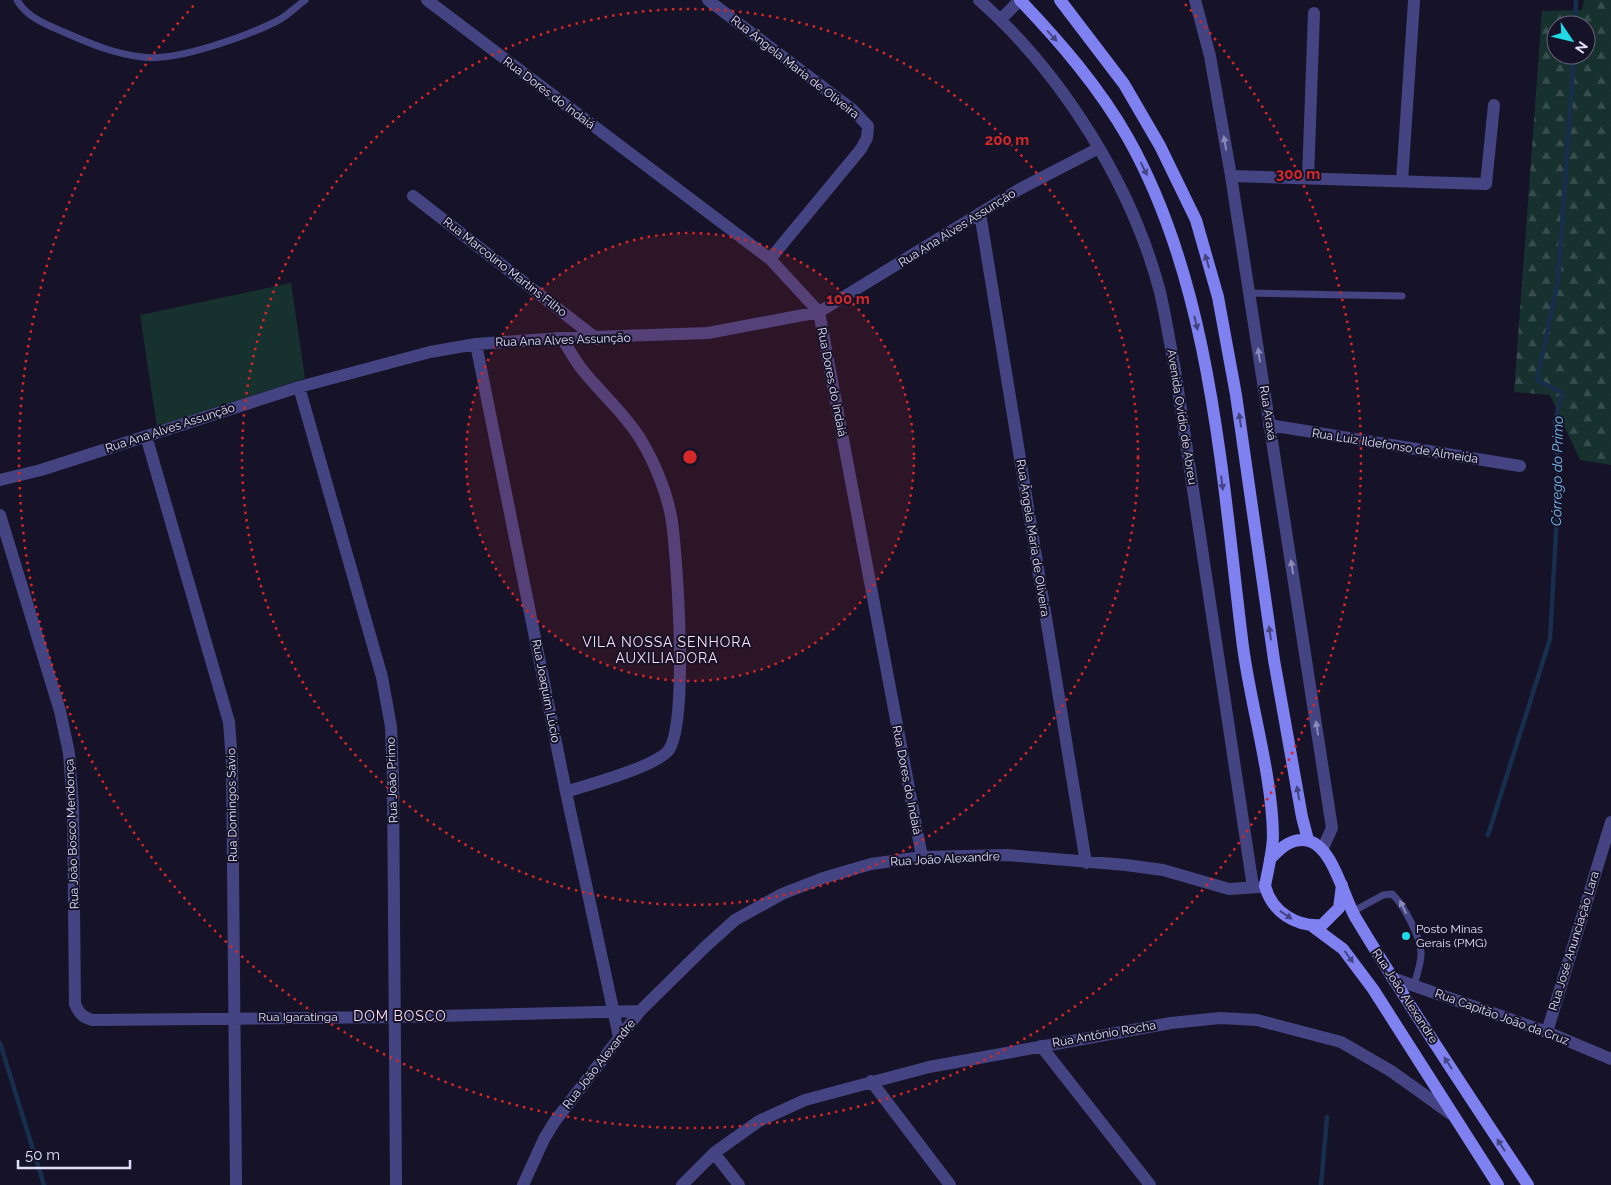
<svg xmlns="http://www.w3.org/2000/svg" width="1611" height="1185" viewBox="0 0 1611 1185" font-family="Raleway,sans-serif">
	<defs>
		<pattern id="forest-firs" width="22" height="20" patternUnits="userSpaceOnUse" patternTransform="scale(1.25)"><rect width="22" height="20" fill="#17312f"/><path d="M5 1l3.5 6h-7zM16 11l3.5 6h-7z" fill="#384e4e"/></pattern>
	</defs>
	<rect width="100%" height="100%" fill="#161328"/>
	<path fill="url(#forest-firs)" fill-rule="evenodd" d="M 1584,0 L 1611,0 L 1611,465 L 1580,460 L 1550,395 L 1514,392 L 1542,11 L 1582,10 ZM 1556,25 L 1586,25 L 1586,55 L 1556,55 Z"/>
	<path fill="#17312f" d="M 291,283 L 305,378 L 157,427 L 140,315 Z"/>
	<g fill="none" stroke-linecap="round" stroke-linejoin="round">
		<path stroke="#172e4d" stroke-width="4.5" d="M 1575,25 L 1576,0
			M 1488,835 L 1550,639 L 1559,481 L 1555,422 L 1562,393 L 1537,380 L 1558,281 L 1574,55
			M 0,1043 L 44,1185
			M 1321,1185 L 1327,1117"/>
		<path stroke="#444482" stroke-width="7" d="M 17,0 C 27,18 49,26 66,33 C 91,44 115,54 142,57 C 176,62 247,36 277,21 C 287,16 296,7 305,0
			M 1250,293 L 1402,296
			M 1352,912 L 1383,895 L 1392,894 C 1403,903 1422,940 1421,954 C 1421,965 1416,976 1414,986"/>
		<path stroke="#444482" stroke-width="12" d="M 427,0 L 770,259 L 819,312 L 922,857
			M 708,0 L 853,110 L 868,126 L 867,138 L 861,149 L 770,259
			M 979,0 C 1062,73 1132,185 1160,292 C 1166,318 1170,344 1175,370 L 1253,887
			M 1195,0 L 1210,56 L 1231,176 L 1332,828 L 1322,850
			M 1001,19 L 1020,0
			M 1231,176 L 1486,184 L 1494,105
			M 1308,178 L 1314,13
			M 1402,181 L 1414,1
			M 413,196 L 597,339
			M 980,213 L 1086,863
			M 562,338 C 569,350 576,363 585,373 C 603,395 626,415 641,440 C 655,463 668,495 672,522 C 677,559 689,726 668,751 C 652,768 590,784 566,792
			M 476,344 L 566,792 L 619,1037
			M 299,387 L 382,677 L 391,727 L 393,779 L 396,1185
			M 1269,425 L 1520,466
			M 146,436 L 229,722 L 232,762 L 236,1185
			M 0,480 L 41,470 L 299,387 L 430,352 L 476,344 L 562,338 L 708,333 L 819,312 L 1018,190 L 1099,148
			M 0,515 L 60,711 L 69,753 L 73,806 L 75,1004 C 79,1013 82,1017 92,1020 L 396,1017 L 640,1011
			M 1392,978 L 1547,1032 L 1611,1059
			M 1547,1032 L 1611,822
			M 1041,1046 L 1150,1185
			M 871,1081 L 950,1185
			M 714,1153 L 739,1185
			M 523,1185 L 544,1139 L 555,1121 L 640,1011 L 705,947 L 735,920 L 782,894 L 823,878 L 871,864 L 922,857 L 1007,855 L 1126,865 L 1163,870 L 1229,889 L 1260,887
			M 682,1185 L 714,1153 L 759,1121 L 805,1100 L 929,1067 L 1171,1023 L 1220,1018 L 1257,1020 L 1341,1042 L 1391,1071 L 1451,1114"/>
		<path stroke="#7f81f1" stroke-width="12" d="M 1020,0 C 1060,42 1099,87 1128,138 C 1212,287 1222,479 1243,647 C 1251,707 1272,775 1273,835 C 1273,852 1268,869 1265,886 C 1272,912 1296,927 1322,925 L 1339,908 L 1342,885
			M 1060,0 L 1124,84 L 1160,146 L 1196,220 L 1218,297 L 1236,395 L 1274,660 L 1302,817 L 1308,840
			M 1270,859 C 1280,849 1292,836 1309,841 C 1334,848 1344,900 1357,920 C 1411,1010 1470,1097 1528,1185
			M 1312,926 L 1343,949 L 1373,989 L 1498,1185"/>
	</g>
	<defs><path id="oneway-solid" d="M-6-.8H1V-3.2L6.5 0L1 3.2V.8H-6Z" transform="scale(1.25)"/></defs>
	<g fill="#454482">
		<use href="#oneway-solid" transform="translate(1052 36) rotate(48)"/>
		<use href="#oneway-solid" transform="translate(1144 169) rotate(64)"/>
		<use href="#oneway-solid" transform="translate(1207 261) rotate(-106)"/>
		<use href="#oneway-solid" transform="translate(1196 323) rotate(76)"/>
		<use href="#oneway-solid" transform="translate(1240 420) rotate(-98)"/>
		<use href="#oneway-solid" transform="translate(1222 483) rotate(83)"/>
		<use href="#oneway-solid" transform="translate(1270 633) rotate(-98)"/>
		<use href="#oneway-solid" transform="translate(1298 793) rotate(-100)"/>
		<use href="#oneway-solid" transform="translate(1286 915) rotate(34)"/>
		<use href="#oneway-solid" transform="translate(1349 957) rotate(54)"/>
		<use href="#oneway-solid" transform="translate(1448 1063) rotate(-123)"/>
		<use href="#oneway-solid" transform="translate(1501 1145) rotate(-123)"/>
	</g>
	<g fill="#8a89b8">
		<use href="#oneway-solid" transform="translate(1225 143) rotate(-100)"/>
		<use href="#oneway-solid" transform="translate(1259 355) rotate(-98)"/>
		<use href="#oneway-solid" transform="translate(1292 567) rotate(-99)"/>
		<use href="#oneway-solid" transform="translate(1317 728) rotate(-99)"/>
		<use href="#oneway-solid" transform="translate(1403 907) rotate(-116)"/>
	</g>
	<circle cx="690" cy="457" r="224" fill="#d62828" fill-opacity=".12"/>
	<g fill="none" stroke="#d62828" stroke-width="2.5" stroke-dasharray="2.5 5">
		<circle cx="690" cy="457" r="224"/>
		<circle cx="690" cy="457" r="448"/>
		<path d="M1185 4A671 671 0 1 1 195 4"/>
	</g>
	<circle fill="#1fdae6" stroke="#161328" stroke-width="2" cx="1406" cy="936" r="5"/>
	<g text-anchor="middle" stroke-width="4" stroke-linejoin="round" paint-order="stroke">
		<g font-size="12" fill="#e0defb" stroke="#161328">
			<text transform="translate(795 67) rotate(38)" y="4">Rua Ângela Maria de Oliveira</text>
			<text transform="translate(549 93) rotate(37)" y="4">Rua Dores do Indaiá</text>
			<text transform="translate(957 228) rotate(-32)" y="4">Rua Ana Alves Assunção</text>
			<text transform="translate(505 267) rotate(38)" y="4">Rua Marcolino Martins Filho</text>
			<text transform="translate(563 340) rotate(-2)" y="4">Rua Ana Alves Assunção</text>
			<text transform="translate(832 382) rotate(79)" y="4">Rua Dores do Indaiá</text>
			<text transform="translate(1268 413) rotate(81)" y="4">Rua Araxá</text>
			<text transform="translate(1182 417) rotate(81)" y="4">Avenida Ovídio de Abreu</text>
			<text transform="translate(170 428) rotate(-18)" y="4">Rua Ana Alves Assunção</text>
			<text transform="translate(1395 446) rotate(9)" y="4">Rua Luiz Ildefonso de Almeida</text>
			<text transform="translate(1033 538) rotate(81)" y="4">Rua Ângela Maria de Oliveira</text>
			<text transform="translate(546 691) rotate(79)" y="4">Rua Joaquim Lúcio</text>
			<text transform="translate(392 780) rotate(-92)" y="4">Rua João Primo</text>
			<text transform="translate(907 780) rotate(79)" y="4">Rua Dores do Indaiá</text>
			<text transform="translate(232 805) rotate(-91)" y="4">Rua Domingos Sávio</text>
			<text transform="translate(72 834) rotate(-92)" y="4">Rua João Bosco Mendonça</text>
			<text transform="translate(945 859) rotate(-3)" y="4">Rua João Alexandre</text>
			<text transform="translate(1574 941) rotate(-73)" y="4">Rua José Anunciação Lara</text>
			<text transform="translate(1405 996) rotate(57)" y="4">Rua João Alexandre</text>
			<text x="298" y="1021">Rua Igaratinga</text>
			<text transform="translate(1502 1017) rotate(20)" y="4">Rua Capitão João da Cruz</text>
			<text transform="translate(1104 1034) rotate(-10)" y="4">Rua Antônio Rocha</text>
			<text transform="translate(599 1064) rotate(-52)" y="4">Rua João Alexandre</text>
		</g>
		<g font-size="12" fill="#e0defb" stroke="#161328" text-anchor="start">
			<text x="1416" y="933">Posto Minas<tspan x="1416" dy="14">Gerais (PMG)</tspan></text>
		</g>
		<g font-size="14" font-style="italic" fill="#77bdf0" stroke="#161328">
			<text transform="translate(1557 471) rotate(-89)" y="5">Córrego do Primo</text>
		</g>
		<g font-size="14" letter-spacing="1" fill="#fce0f2" stroke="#161328">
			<text x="667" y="647">VILA NOSSA SENHORA<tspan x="667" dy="16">AUXILIADORA</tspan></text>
			<text x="400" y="1021">DOM BOSCO</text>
		</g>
	</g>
	<circle cx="690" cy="457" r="8" fill="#d62828" stroke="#161328" stroke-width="2.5"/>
	<g font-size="15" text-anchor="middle" font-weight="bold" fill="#d62828" stroke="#161328" stroke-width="4" stroke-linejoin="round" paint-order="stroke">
		<text x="1007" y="145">200 m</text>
		<text x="1298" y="179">300 m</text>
		<text x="848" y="304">100 m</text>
	</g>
	<g transform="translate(1571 40) rotate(125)"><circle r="24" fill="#161328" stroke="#67647c"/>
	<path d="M0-4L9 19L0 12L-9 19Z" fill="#1fdae6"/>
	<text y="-8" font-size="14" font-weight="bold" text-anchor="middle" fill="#e0defb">N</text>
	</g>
	<path d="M18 1160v8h112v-8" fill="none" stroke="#e0defb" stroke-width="2.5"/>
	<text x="25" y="1160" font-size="15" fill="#e0defb" stroke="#161328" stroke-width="4" paint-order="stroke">50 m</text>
</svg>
